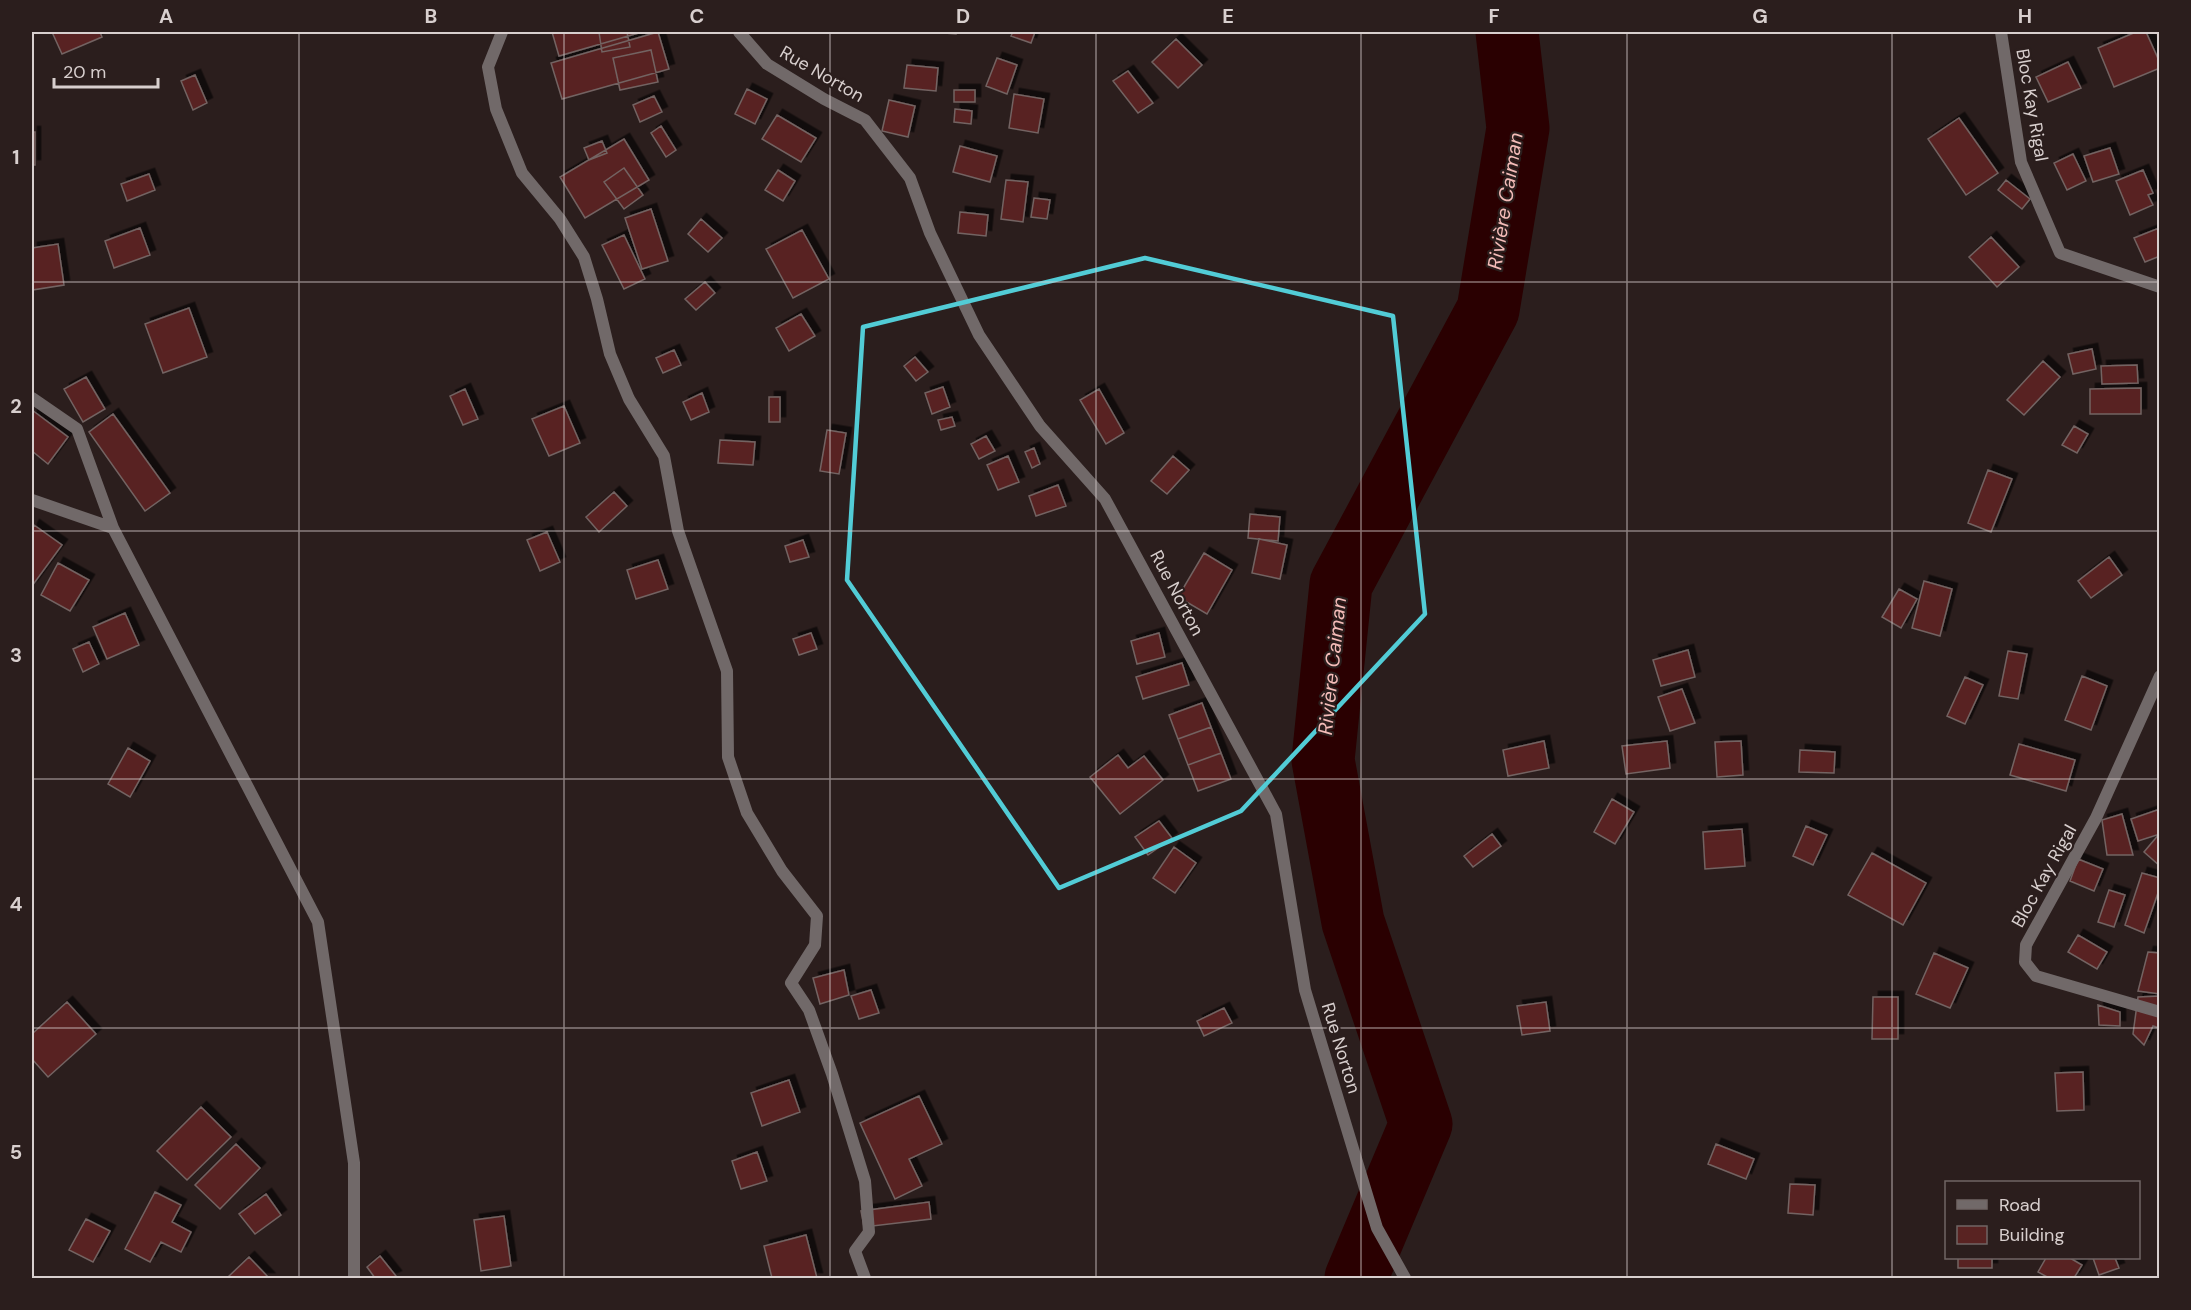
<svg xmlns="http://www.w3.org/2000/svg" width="2191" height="1310" viewBox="0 0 2191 1310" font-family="'DM Sans',sans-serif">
	<defs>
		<filter id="shadow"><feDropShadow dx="5.5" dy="-5.5" stdDeviation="0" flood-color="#0009"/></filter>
	</defs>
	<rect width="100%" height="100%" fill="#2b1e1d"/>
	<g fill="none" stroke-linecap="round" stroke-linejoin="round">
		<path stroke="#2a0001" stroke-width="63" d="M 1356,1278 L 1421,1124 L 1353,922 L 1323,760 L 1341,584 L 1488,310 L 1518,128 L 1507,32"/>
	</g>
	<path fill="#592322" stroke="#736362" stroke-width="1.5" filter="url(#shadow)" d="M 52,32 L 100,32 L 102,37 L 62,54 Z
		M 552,32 L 642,32 L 559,56 Z
		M 599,32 L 627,32 L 630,47 L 602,52 Z
		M 658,32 L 669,69 L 562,99 L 551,63 Z
		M 931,32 L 956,32 L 956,34 Z
		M 1013,32 L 1035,32 L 1031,43 L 1011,36 Z
		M 2136,32 L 2146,32 L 2160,63 L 2160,68 L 2114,87 L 2098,48 Z
		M 1176,39 L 1202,65 L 1178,88 L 1152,62 Z
		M 651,50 L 658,82 L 620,90 L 613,58 Z
		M 997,58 L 1017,65 L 1007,94 L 986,86 Z
		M 2068,62 L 2081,88 L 2048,102 L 2036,77 Z
		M 907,65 L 938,68 L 936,91 L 904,88 Z
		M 1128,71 L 1153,103 L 1138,113 L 1113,81 Z
		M 195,75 L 207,103 L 193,110 L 181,81 Z
		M 747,89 L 767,99 L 755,124 L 735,114 Z
		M 954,90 L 975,90 L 975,102 L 954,102 Z
		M 1014,94 L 1044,99 L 1038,133 L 1009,128 Z
		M 654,96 L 662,112 L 640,122 L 633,105 Z
		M 889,100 L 915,106 L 908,137 L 882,131 Z
		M 955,109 L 972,111 L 971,124 L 954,122 Z
		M 777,115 L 816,138 L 801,162 L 762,139 Z
		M 1959,118 L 1998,173 L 1966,195 L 1928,139 Z
		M 661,126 L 676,150 L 666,157 L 651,133 Z
		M 32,132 L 35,132 L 35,165 L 32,165 Z
		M 624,139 L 649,180 L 585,218 L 560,177 Z
		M 602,141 L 607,153 L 589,160 L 584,148 Z
		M 960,146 L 997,156 L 990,182 L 953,172 Z
		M 2110,148 L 2119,174 L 2093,182 L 2084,156 Z
		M 2073,154 L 2086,181 L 2067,190 L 2054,163 Z
		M 624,168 L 643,195 L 624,209 L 604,182 Z
		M 778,170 L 795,181 L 783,201 L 765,190 Z
		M 2143,170 L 2153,193 L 2148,195 L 2153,205 L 2130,215 L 2116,181 Z
		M 149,174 L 155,190 L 127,201 L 121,184 Z
		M 1006,180 L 1028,182 L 1023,222 L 1001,219 Z
		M 2006,180 L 2030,199 L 2022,209 L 1998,190 Z
		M 1034,198 L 1050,200 L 1047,219 L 1031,217 Z
		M 651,209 L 668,261 L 642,269 L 625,218 Z
		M 960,212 L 988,215 L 986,236 L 958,233 Z
		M 701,219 L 722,238 L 708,252 L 688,234 Z
		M 140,228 L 150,255 L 114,268 L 105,241 Z
		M 2159,228 L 2160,256 L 2145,262 L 2134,238 Z
		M 802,230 L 829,279 L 793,298 L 766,249 Z
		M 624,235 L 645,279 L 624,289 L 602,245 Z
		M 1991,237 L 2019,267 L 1997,287 L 1969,257 Z
		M 58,244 L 64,285 L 32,290 L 32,248 Z
		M 705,282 L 715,293 L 696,310 L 685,299 Z
		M 189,308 L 207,357 L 163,373 L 145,324 Z
		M 801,314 L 815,336 L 789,351 L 776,328 Z
		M 2092,349 L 2096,369 L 2073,374 L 2068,354 Z
		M 674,350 L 681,365 L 663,373 L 656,358 Z
		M 915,357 L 928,372 L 916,381 L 904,366 Z
		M 2043,361 L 2060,377 L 2024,415 L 2007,400 Z
		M 2137,365 L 2138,383 L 2102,384 L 2101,366 Z
		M 86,377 L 105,409 L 83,422 L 64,389 Z
		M 943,387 L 950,407 L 932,414 L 925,393 Z
		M 2141,388 L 2141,414 L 2090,414 L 2090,389 Z
		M 465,389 L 478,419 L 463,425 L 450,396 Z
		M 1099,389 L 1124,433 L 1106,444 L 1080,400 Z
		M 702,393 L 709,412 L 691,420 L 683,402 Z
		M 769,397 L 780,397 L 780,422 L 769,422 Z
		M 564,406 L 580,443 L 549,456 L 532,419 Z
		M 32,410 L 68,437 L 48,464 L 32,451 Z
		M 113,414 L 170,493 L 145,511 L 89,432 Z
		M 952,417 L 955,426 L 941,430 L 938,420 Z
		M 2074,426 L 2088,434 L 2077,453 L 2062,445 Z
		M 827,430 L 846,433 L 839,474 L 820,471 Z
		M 986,436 L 995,451 L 979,459 L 971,444 Z
		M 720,440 L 755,442 L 753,465 L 718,463 Z
		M 1034,448 L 1040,464 L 1032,468 L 1025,452 Z
		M 1008,456 L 1019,482 L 998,490 L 987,465 Z
		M 1173,456 L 1189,470 L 1167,494 L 1151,481 Z
		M 1988,470 L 2012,479 L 1991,532 L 1968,523 Z
		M 1058,485 L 1066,506 L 1036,516 L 1029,496 Z
		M 614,492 L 627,506 L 599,532 L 586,517 Z
		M 1250,514 L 1280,517 L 1278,541 L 1248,538 Z
		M 34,525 L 62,545 L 32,586 L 32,529 Z
		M 547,532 L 560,562 L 540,571 L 527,540 Z
		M 1259,539 L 1287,545 L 1280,579 L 1252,573 Z
		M 803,540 L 809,557 L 790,562 L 785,546 Z
		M 1204,553 L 1232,570 L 1207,614 L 1178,597 Z
		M 2109,557 L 2122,575 L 2091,598 L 2078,581 Z
		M 658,560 L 668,589 L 636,599 L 627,570 Z
		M 58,563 L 89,580 L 70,611 L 41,595 Z
		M 1924,581 L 1952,589 L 1940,636 L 1912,628 Z
		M 1899,589 L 1917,599 L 1901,628 L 1882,617 Z
		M 125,613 L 139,645 L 107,659 L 93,627 Z
		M 811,633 L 817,649 L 799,655 L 793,639 Z
		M 1159,633 L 1165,657 L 1137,664 L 1131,641 Z
		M 89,642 L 99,664 L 83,672 L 73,649 Z
		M 1688,650 L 1695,677 L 1661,686 L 1653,660 Z
		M 2008,651 L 2027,654 L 2018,699 L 1999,696 Z
		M 1182,663 L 1189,685 L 1143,699 L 1136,677 Z
		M 2082,676 L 2107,686 L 2091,730 L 2065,720 Z
		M 1965,677 L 1983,685 L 1965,724 L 1947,716 Z
		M 1682,689 L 1695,723 L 1670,731 L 1658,697 Z
		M 1202,703 L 1211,727 L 1178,739 L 1169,715 Z
		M 1211,727 L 1221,753 L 1188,765 L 1178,739 Z
		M 1544,741 L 1549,768 L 1508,776 L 1503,750 Z
		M 1667,741 L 1670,768 L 1626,774 L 1622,746 Z
		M 1741,741 L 1743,775 L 1717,777 L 1715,742 Z
		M 2019,744 L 2075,760 L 2066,791 L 2010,775 Z
		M 128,748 L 150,761 L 130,797 L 108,784 Z
		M 1800,750 L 1835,752 L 1834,773 L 1799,772 Z
		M 1221,753 L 1231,779 L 1198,791 L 1188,765 Z
		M 1118,755 L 1128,768 L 1144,756 L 1163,780 L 1120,814 L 1090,777 Z
		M 1612,799 L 1634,812 L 1615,844 L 1594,832 Z
		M 2160,809 L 2160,834 L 2138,841 L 2131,819 Z
		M 2122,814 L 2133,855 L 2107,855 L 2102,820 Z
		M 1159,821 L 1172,838 L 1148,855 L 1135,837 Z
		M 1806,826 L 1827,835 L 1813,865 L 1793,856 Z
		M 1742,829 L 1745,866 L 1705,869 L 1703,832 Z
		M 2160,833 L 2160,866 L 2144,852 Z
		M 1492,834 L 1501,846 L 1473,867 L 1464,856 Z
		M 1174,847 L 1196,863 L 1175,893 L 1153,878 Z
		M 1872,853 L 1926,883 L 1903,925 L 1848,895 Z
		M 2078,859 L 2103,869 L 2094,891 L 2070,881 Z
		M 2142,873 L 2160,878 L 2160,887 L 2144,933 L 2125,925 Z
		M 2109,890 L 2125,895 L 2114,927 L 2098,922 Z
		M 2078,935 L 2107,952 L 2097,969 L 2068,952 Z
		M 2148,952 L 2160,953 L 2160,994 L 2138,991 Z
		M 1934,953 L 1968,968 L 1950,1008 L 1916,994 Z
		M 844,970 L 849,995 L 820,1004 L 813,978 Z
		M 871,990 L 879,1013 L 859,1019 L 851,996 Z
		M 2160,996 L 2160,1028 L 2153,1026 L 2144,1045 L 2133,1034 L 2138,997 Z
		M 1873,997 L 1898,997 L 1898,1039 L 1872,1039 Z
		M 67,1002 L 96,1034 L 48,1077 L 32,1059 L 32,1034 Z
		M 1546,1002 L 1550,1031 L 1522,1035 L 1517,1006 Z
		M 2098,1005 L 2120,1012 L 2120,1026 L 2099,1025 Z
		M 1224,1008 L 1232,1023 L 1204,1036 L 1197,1021 Z
		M 2083,1072 L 2084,1110 L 2057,1111 L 2055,1073 Z
		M 789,1080 L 800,1112 L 762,1126 L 751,1093 Z
		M 919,1096 L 942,1144 L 909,1159 L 922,1186 L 895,1199 L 860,1123 Z
		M 201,1107 L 231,1137 L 187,1180 L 157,1151 Z
		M 236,1144 L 260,1168 L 220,1209 L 195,1185 Z
		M 1716,1144 L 1754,1159 L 1746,1179 L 1708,1164 Z
		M 757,1152 L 767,1181 L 741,1189 L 732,1161 Z
		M 1790,1184 L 1815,1185 L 1813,1215 L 1788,1213 Z
		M 155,1192 L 181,1205 L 172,1222 L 191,1232 L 181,1252 L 161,1242 L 150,1262 L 125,1249 Z
		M 266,1194 L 281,1215 L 255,1234 L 239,1214 Z
		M 929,1202 L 931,1219 L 864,1227 L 861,1211 Z
		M 504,1216 L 511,1266 L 481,1271 L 474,1220 Z
		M 86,1219 L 110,1231 L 93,1262 L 69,1250 Z
		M 806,1235 L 817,1278 L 772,1278 L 764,1246 Z
		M 380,1256 L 396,1276 L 392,1278 L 375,1278 L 367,1267 Z
		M 249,1257 L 269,1278 L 229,1278 L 228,1277 Z
		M 1958,1258 L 1992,1258 L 1992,1268 L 1958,1268 Z
		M 2046,1258 L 2070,1258 L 2082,1265 L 2074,1278 L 2049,1278 L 2038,1272 Z
		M 2093,1258 L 2115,1258 L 2119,1268 L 2099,1275 Z"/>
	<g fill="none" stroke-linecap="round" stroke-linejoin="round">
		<path stroke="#716969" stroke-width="12" d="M 502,32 L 488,67 L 496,109 L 522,173 L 560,219 L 584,257 L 597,299 L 610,354 L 629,399 L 664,456 L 678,531 L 727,671 L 728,757 L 747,813 L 782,871 L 817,916 L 815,945 L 791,983 L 809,1010 L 832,1074 L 865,1181 L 869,1232 L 855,1251 L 865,1278
			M 739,32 L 767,64 L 824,99 L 865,120 L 910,178 L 930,233 L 979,335 L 1040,426 L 1105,499 L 1276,814 L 1305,990 L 1377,1228 L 1405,1278
			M 2001,32 L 2021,162 L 2060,253 L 2160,287
			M 32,398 L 77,429 L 113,528 L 318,922 L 354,1163 L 354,1278
			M 32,500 L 113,528
			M 2160,676 L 2096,818 L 2026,945 L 2025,962 L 2036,976 L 2160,1012"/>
	</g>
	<path fill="none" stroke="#52ccd6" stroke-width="4.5" stroke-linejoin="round" d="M 1145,258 L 1393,316 L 1425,614 L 1241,811 L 1059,888 L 847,580 L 863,327 Z"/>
	<path fill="none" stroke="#d8cfce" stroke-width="1.5" stroke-opacity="0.55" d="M 299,32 L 299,1278M 564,32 L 564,1278M 830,32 L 830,1278M 1096,32 L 1096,1278M 1361,32 L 1361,1278M 1627,32 L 1627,1278M 1892,32 L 1892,1278M 32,282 L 2160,282M 32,531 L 2160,531M 32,779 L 2160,779M 32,1028 L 2160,1028"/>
	<g text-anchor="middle" stroke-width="4.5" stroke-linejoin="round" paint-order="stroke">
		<g font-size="18" fill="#d8cfce" stroke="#2b1e1d">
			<text transform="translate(822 74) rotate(30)" y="6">Rue Norton</text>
			<text transform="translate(2032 105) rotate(80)" y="6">Bloc Kay Rigal</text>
			<text transform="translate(1177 593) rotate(62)" y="6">Rue Norton</text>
			<text transform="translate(2044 876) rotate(-61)" y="6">Bloc Kay Rigal</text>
			<text transform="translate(1341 1048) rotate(73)" y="6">Rue Norton</text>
		</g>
		<g font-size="20" font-style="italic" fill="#f4bcb8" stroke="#2b1e1d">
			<text transform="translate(1505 201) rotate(-81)" y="7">Rivière Caiman</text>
			<text transform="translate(1332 666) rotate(-84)" y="7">Rivière Caiman</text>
		</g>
	</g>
	<rect width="2191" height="1310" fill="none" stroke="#2b1e1d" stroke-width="66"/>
	<rect x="1945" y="1181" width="195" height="78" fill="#2b1e1d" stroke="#706564" stroke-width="1.5"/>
	<rect x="1957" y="1200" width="30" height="9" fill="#716969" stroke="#706564" stroke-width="1.5"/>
	<text x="1999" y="1211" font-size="18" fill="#d8cfce">Road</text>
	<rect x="1957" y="1226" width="30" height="18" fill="#592322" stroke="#706564" stroke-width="1.5"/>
	<text x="1999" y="1241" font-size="18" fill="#d8cfce">Building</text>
	<path d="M54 78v9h104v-9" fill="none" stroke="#d8cfce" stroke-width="3"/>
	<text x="63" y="78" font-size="18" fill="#d8cfce" stroke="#2b1e1d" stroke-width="4.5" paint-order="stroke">20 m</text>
	<rect x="33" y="33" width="2125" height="1244" fill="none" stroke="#d8cfce" stroke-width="2"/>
	<g font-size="20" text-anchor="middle" font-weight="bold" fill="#d8cfce">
		<text x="166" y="23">A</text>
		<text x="431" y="23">B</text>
		<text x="697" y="23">C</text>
		<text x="963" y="23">D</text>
		<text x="1228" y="23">E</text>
		<text x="1494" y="23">F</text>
		<text x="1760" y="23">G</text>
		<text x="2025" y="23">H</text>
		<text x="16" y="164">1</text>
		<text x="16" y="413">2</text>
		<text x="16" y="662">3</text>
		<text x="16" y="911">4</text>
		<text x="16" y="1159">5</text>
	</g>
</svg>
